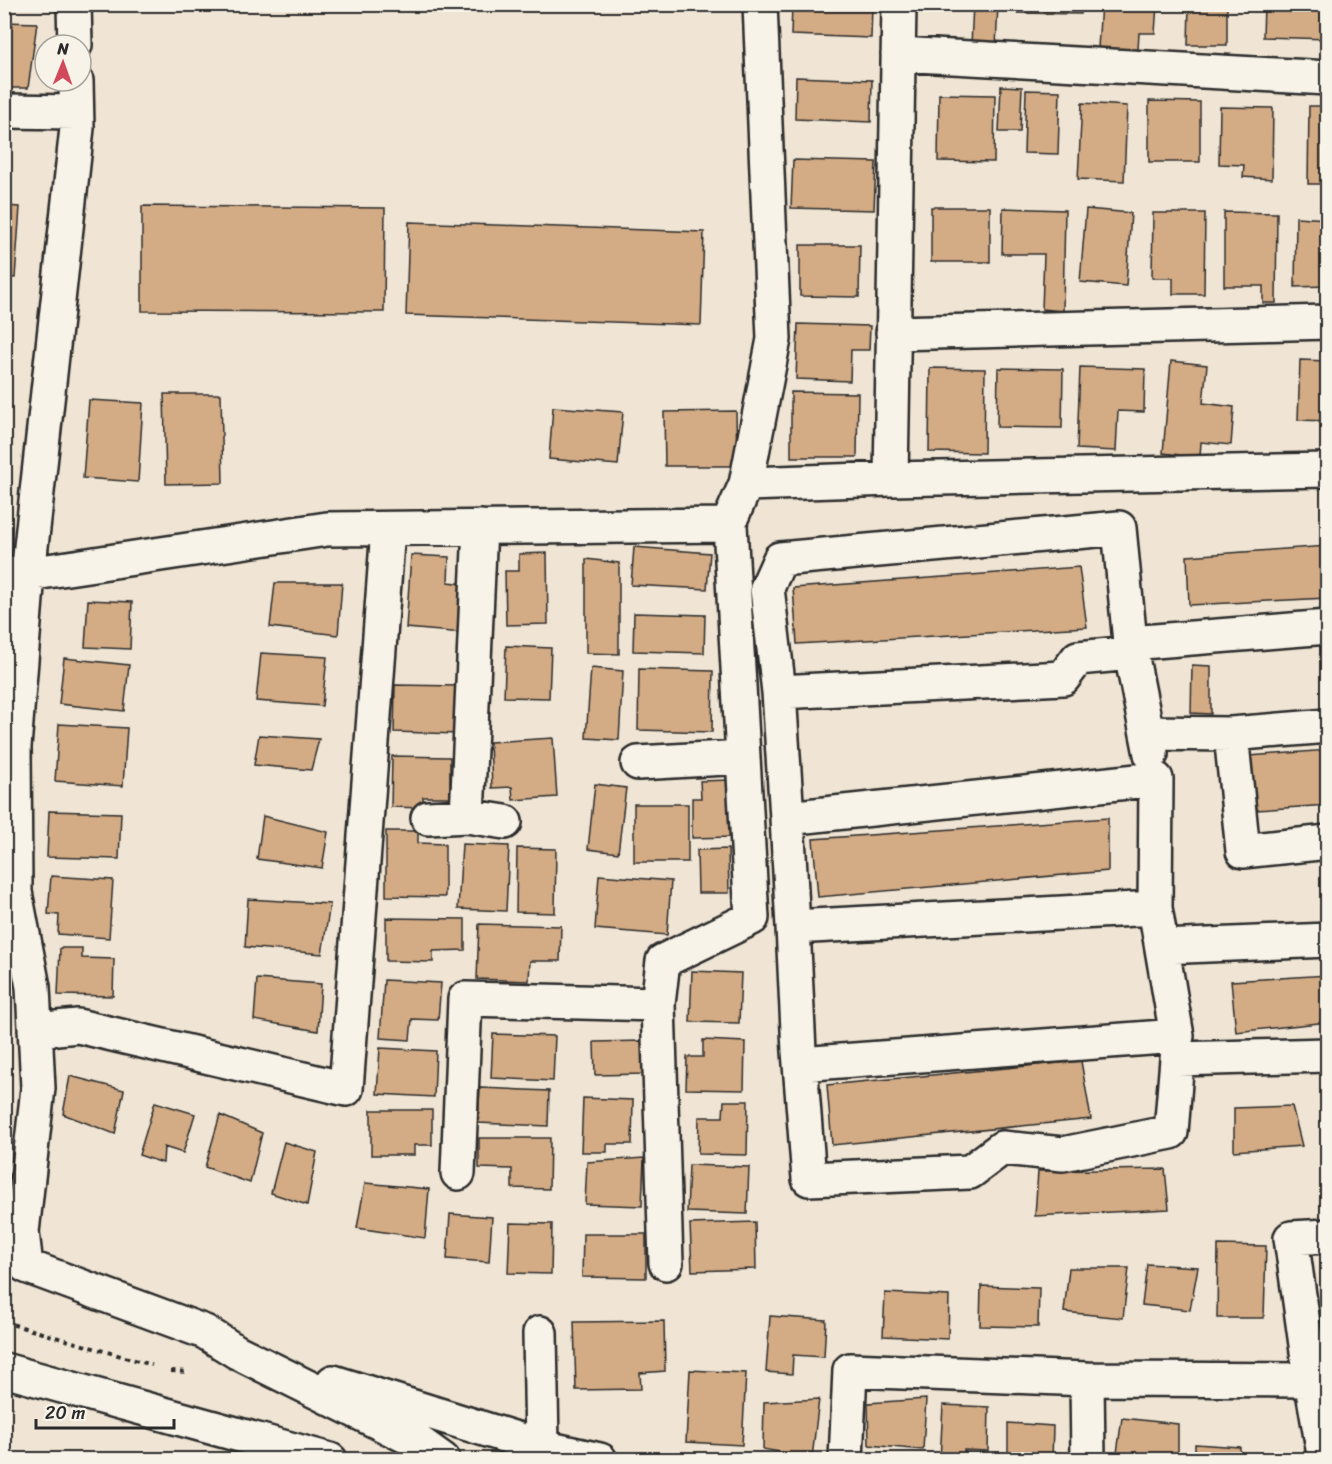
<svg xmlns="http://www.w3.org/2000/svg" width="1332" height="1464" viewBox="0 0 1332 1464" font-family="Sriracha,sans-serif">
	<rect width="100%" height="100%" fill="#f0e5d4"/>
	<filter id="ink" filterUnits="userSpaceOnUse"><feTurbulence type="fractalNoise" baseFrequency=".0167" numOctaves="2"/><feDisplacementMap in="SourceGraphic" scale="12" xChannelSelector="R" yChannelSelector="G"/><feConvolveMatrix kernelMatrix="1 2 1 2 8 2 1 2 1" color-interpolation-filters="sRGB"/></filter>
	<g filter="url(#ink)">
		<path fill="#d3ab84" stroke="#2b2b2b" stroke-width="1.5" d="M 792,4 L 872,4 L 871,38 L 791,35 Z
			M 973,4 L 998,4 L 996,47 L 971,45 Z
			M 1018,4 L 1081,4 L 1081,14 L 1017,13 Z
			M 1101,4 L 1157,4 L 1155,33 L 1139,33 L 1138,50 L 1098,48 Z
			M 1189,4 L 1227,4 L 1227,45 L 1188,45 Z
			M 1264,4 L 1328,4 L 1328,39 L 1263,37 Z
			M 4,22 L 37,23 L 28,88 L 4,88 Z
			M 796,77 L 872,80 L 871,122 L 795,119 Z
			M 1001,86 L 1022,87 L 1020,132 L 999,132 Z
			M 1026,90 L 1060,91 L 1058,154 L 1024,153 Z
			M 939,94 L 995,95 L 994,162 L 938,161 Z
			M 1149,101 L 1200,102 L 1200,162 L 1149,162 Z
			M 1082,103 L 1127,106 L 1124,181 L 1078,179 Z
			M 1309,106 L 1328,106 L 1328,184 L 1308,184 Z
			M 1220,107 L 1273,108 L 1272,179 L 1243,177 L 1244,165 L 1219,164 Z
			M 793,160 L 876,162 L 874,210 L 791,208 Z
			M 4,206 L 20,207 L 15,278 L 4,277 Z
			M 142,206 L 385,208 L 384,312 L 142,311 Z
			M 931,207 L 990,207 L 990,262 L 931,262 Z
			M 1003,208 L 1065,210 L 1063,311 L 1042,309 L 1044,254 L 1002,254 Z
			M 1086,209 L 1131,213 L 1126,286 L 1080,282 Z
			M 1224,212 L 1277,213 L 1276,303 L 1263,303 L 1263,286 L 1224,286 Z
			M 1153,213 L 1205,213 L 1204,294 L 1173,294 L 1173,278 L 1152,278 Z
			M 1296,217 L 1328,219 L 1328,286 L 1295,287 Z
			M 409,222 L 704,232 L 701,325 L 406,315 Z
			M 800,245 L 860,245 L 859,297 L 800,296 Z
			M 4,296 L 7,296 L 8,353 L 4,354 Z
			M 798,324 L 870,326 L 869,350 L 851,350 L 850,381 L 796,379 Z
			M 1300,360 L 1328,361 L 1328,421 L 1298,420 Z
			M 1171,361 L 1207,365 L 1203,403 L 1234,407 L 1231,445 L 1201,442 L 1200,457 L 1163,453 Z
			M 1080,367 L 1145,369 L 1144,412 L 1118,411 L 1116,451 L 1077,449 Z
			M 930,368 L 985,369 L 984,453 L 929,452 Z
			M 998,368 L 1063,369 L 1062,428 L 997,427 Z
			M 791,392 L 858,393 L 857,457 L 791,457 Z
			M 164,394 L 221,394 L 223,483 L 166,484 Z
			M 89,400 L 143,403 L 138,482 L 83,478 Z
			M 553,407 L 623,412 L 618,465 L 549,459 Z
			M 736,411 L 737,466 L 665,466 L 664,412 Z
			M 1328,546 L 1328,598 L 1189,605 L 1187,556 Z
			M 634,547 L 710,553 L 707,589 L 631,585 Z
			M 547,553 L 548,624 L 506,625 L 505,571 L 519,571 L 519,554 Z
			M 411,555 L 449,557 L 448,582 L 466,584 L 463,633 L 406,628 Z
			M 586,559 L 619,563 L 619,654 L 586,653 Z
			M 1079,567 L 1087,627 L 797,644 L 793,588 Z
			M 275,583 L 342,583 L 338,635 L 270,627 Z
			M 88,600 L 132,602 L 130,649 L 85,647 Z
			M 634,613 L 705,615 L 704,653 L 633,651 Z
			M 506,646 L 551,648 L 549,698 L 504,697 Z
			M 261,653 L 327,657 L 322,706 L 256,701 Z
			M 64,658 L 129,665 L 124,711 L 59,704 Z
			M 1192,665 L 1211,666 L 1211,714 L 1191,713 Z
			M 591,668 L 623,671 L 619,740 L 586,738 Z
			M 639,669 L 713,671 L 712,732 L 638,730 Z
			M 395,685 L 460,686 L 459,734 L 394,732 Z
			M 59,724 L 127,728 L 123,786 L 55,781 Z
			M 259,735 L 319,739 L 311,770 L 254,765 Z
			M 553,738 L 557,797 L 513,800 L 512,787 L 492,788 L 490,742 Z
			M 1328,750 L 1328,805 L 1257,810 L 1249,756 Z
			M 392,756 L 450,757 L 450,797 L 423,797 L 423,808 L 391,807 Z
			M 730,780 L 732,837 L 692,838 L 692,798 L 701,798 L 700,781 Z
			M 595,784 L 626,788 L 618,853 L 588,849 Z
			M 634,804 L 688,804 L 688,862 L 634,862 Z
			M 49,811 L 121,813 L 119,859 L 47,857 Z
			M 263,816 L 328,832 L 322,868 L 257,859 Z
			M 1108,818 L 1108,871 L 818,897 L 813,839 Z
			M 386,831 L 418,831 L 418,843 L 445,844 L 445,897 L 386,896 Z
			M 462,844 L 509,846 L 506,911 L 458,909 Z
			M 517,848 L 556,849 L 555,913 L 516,912 Z
			M 728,849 L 729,893 L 698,893 L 697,850 Z
			M 599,875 L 671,881 L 667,935 L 595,929 Z
			M 51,876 L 113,880 L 109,938 L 58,934 L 59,915 L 48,914 Z
			M 248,899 L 330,904 L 322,954 L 245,947 Z
			M 386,918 L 465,919 L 465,950 L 433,951 L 433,962 L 386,961 Z
			M 479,924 L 561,926 L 560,961 L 530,961 L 529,981 L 477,979 Z
			M 60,948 L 82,948 L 82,958 L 114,959 L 113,996 L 58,995 Z
			M 692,971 L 741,973 L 739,1023 L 690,1022 Z
			M 1328,975 L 1328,1022 L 1236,1032 L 1231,981 Z
			M 257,979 L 321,984 L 318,1031 L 254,1020 Z
			M 384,980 L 441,983 L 438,1020 L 412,1019 L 410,1040 L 380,1038 Z
			M 493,1034 L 555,1036 L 553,1081 L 491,1078 Z
			M 703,1040 L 745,1042 L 744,1090 L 686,1089 L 687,1057 L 703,1057 Z
			M 644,1041 L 646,1074 L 595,1075 L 594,1042 Z
			M 380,1048 L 436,1051 L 434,1097 L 377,1094 Z
			M 1081,1061 L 1091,1119 L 832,1145 L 827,1085 Z
			M 70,1076 L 124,1090 L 115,1134 L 63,1114 Z
			M 480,1088 L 549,1091 L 548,1126 L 478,1123 Z
			M 583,1098 L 633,1100 L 632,1144 L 607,1144 L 607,1152 L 581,1152 Z
			M 724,1101 L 748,1101 L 747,1155 L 698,1154 L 699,1117 L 723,1117 Z
			M 155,1102 L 195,1114 L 183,1153 L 164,1147 L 163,1163 L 139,1155 Z
			M 1292,1106 L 1302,1146 L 1234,1151 L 1234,1108 Z
			M 371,1110 L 432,1110 L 432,1145 L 414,1145 L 414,1155 L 371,1155 Z
			M 220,1115 L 262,1133 L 250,1183 L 205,1167 Z
			M 479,1138 L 550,1138 L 549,1189 L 512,1188 L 512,1169 L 479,1168 Z
			M 284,1142 L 317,1152 L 307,1205 L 271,1193 Z
			M 644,1158 L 642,1206 L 585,1204 L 587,1162 Z
			M 689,1165 L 749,1167 L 747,1214 L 687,1212 Z
			M 1165,1169 L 1169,1209 L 1035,1216 L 1038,1171 Z
			M 365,1183 L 429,1189 L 425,1238 L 357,1228 Z
			M 450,1214 L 492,1217 L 489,1262 L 447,1259 Z
			M 755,1222 L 756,1269 L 692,1271 L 690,1224 Z
			M 510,1223 L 552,1224 L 551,1274 L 508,1273 Z
			M 583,1234 L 646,1234 L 646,1278 L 582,1277 Z
			M 1218,1245 L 1266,1246 L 1264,1318 L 1217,1318 Z
			M 1147,1264 L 1198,1267 L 1190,1310 L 1142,1305 Z
			M 1069,1268 L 1129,1268 L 1123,1318 L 1064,1312 Z
			M 981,1286 L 1039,1288 L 1038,1327 L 980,1326 Z
			M 885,1293 L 949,1296 L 948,1339 L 883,1336 Z
			M 770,1316 L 826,1320 L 824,1357 L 793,1355 L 792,1374 L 766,1372 Z
			M 664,1321 L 665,1371 L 640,1373 L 641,1389 L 576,1390 L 574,1322 Z
			M 690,1370 L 746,1373 L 742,1445 L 686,1442 Z
			M 819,1399 L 812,1458 L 763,1449 L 764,1402 Z
			M 926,1399 L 923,1450 L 869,1445 L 868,1403 Z
			M 943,1405 L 989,1407 L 988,1451 L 964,1450 L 966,1460 L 940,1460 Z
			M 1122,1418 L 1178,1424 L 1178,1460 L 1116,1460 Z
			M 1008,1423 L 1053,1426 L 1052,1460 L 1008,1460 Z
			M 1195,1444 L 1240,1447 L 1239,1460 L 1195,1460 Z
			M 1263,1455 L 1302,1460 L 1262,1460 Z"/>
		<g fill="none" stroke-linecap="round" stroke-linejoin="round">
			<g stroke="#2b2b2b" stroke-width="38">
				<path id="minor" d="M 74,4 L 75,45
					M 898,54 L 1328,78
					M 4,111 L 76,112
					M 893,333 L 1328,322
					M 891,479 L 899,4
					M 746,484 L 774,339 L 760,4
					M 6,574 L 28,574 L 77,128 L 76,81
					M 1130,643 L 1328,627
					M 1131,653 L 1151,754
					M 779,692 L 1063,678 L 1078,658 L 1131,653 L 1119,528 L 780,559 L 767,588 L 779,692 L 787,818 L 1156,779 L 1155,908 L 793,927 L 799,1051 L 809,1179 L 970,1172 L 1002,1148 L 1063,1154 L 1171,1132 L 1177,1059 L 1328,1055
					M 1147,733 L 1231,734 L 1328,726
					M 1231,734 L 1243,851 L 1328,842
					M 638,763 L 743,757
					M 467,816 L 480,527
					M 428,818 L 467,816 L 505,822
					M 787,818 L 793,927
					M 1162,947 L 1328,940
					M 35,1030 L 78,1026 L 346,1089 L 388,529
					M 800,1064 L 1177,1036 L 1155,908
					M 458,1173 L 465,999 L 658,1004
					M 4,1229 L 22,1232 L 38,1088 L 33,987 L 15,892 L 14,747 L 28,574 L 327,529 L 730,525 L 731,518 L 746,484 L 891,479 L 1328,470
					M 22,1232 L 26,1266 L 205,1332 L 237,1352 L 418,1442 L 443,1460
					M 666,1263 L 658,1004 L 663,961 L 752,918 L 730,525
					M 540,1333 L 542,1447
					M 1087,1379 L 1088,1460
					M 1311,1380 L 1325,1460
					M 333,1382 L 542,1447 L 600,1460
					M 846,1460 L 850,1370 L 1087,1379 L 1311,1380 L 1291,1238 L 1328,1236"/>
			</g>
			<g stroke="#2b2b2b" stroke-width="38">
				<path id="major" d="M 4,1370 L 330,1460"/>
			</g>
			<path stroke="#2b2b2b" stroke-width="4" stroke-dasharray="4.5 4.5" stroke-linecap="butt" d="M 4,1322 L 152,1365
				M 171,1371 L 187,1372"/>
			<use href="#minor" stroke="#f7f3e8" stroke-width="33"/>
			<use href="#major" stroke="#f7f3e8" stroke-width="33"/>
		</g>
	</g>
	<rect width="1332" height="1464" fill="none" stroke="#f7f3e8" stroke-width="24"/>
	<rect x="12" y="12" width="1308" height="1440" fill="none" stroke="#2b2b2b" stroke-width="2" filter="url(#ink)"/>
	<g transform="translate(63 63) rotate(1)"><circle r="28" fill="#f7f3e8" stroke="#a5a39c" stroke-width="1.5"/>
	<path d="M0-4.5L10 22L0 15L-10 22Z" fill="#d1495b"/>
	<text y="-9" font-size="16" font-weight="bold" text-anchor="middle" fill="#2b2b2b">N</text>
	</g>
	<path d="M36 1419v9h138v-9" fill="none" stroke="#2b2b2b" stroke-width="3"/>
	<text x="45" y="1419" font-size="18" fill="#2b2b2b" stroke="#f7f3e8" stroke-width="4.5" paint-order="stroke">20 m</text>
</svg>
